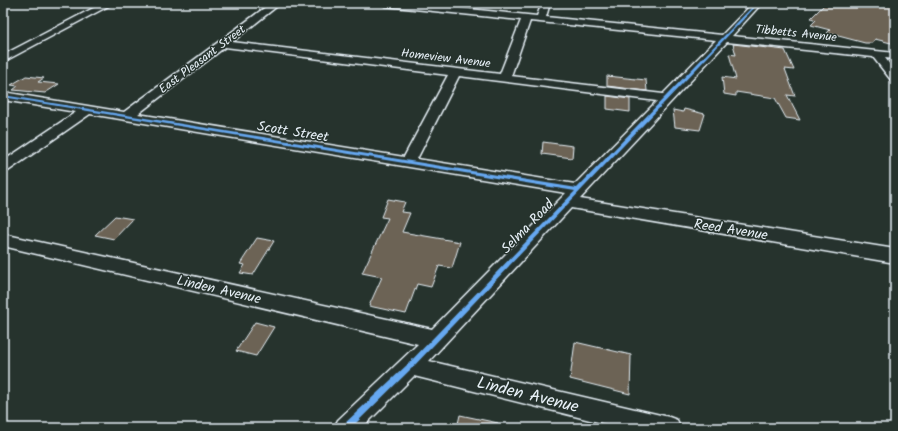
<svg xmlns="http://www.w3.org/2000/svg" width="898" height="431" viewBox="0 0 898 431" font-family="Kalam,sans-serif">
	<rect width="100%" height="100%" fill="#26332d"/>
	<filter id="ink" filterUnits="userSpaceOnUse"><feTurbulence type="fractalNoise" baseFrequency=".025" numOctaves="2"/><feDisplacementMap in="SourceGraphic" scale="8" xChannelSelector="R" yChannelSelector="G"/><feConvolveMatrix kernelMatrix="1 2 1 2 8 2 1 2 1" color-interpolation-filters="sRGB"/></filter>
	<g filter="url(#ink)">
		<path fill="#6c6354" stroke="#e8f1f8" d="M 826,3 L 895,3 L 895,44 L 875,39 L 872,43 L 865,43 L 827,33 L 830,30 L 811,25 L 816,20 L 811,18 Z
			M 733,44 L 785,50 L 794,70 L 785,69 L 795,96 L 787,95 L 800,120 L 786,118 L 775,98 L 736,92 L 736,96 L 724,94 L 722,77 L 736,79 L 729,54 L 736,55 Z
			M 26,76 L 44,78 L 38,82 L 59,84 L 45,93 L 13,90 L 18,86 L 11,85 Z
			M 607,76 L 646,80 L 647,91 L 607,86 Z
			M 607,96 L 630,99 L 630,112 L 607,109 Z
			M 684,109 L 705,114 L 700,130 L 675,127 L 673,110 L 683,112 Z
			M 543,142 L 573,146 L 572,158 L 542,154 Z
			M 388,199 L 405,202 L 401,212 L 410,213 L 402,232 L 460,242 L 452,268 L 439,266 L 431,287 L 417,284 L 406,314 L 369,306 L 382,277 L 362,273 L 388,218 L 381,217 Z
			M 115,216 L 133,219 L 114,239 L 95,235 Z
			M 257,238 L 274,241 L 253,275 L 240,273 L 245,265 L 240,264 Z
			M 255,322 L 274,327 L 256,356 L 236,351 Z
			M 575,342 L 631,355 L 630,394 L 570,379 Z
			M 460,415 L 498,423 L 498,428 L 457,428 Z"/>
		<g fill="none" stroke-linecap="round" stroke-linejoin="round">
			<g stroke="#e8f1f8" stroke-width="3">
				<path id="minor" d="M 103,3 L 114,3 L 3,62 L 3,55 Z
					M 271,3 L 281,3 L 232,42 L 500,74 L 521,20 L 385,6 L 381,3 L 411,3 L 537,16 L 542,3 L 550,3 L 546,17 L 722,35 L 753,3 L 762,3 L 732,36 L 895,53 L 895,59 L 885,58 L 895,71 L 895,81 L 891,80 L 873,57 L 727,42 L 580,199 L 895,249 L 895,263 L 571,208 L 429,361 L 669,417 L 677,420 L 681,428 L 622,428 L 414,376 L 362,428 L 334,428 L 338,420 L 418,344 L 3,246 L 3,234 L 432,329 L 566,193 L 90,114 L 8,171 L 3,173 L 3,161 L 76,112 L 3,100 L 3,92 L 124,112 ZM 530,21 L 716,40 L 663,94 L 511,76 ZM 225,47 L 448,75 L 404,157 L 138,114 ZM 459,76 L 657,101 L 575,184 L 417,159 Z"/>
			</g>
			<use href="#minor" fill="#26332d" fill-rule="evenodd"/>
			<g stroke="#26332d" stroke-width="3">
				<path id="cycleway" d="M 756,3 L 759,3 L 412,368 L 351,428 L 342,428 L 343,425 L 408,364 L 575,191 L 3,97 L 3,95 L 577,188 Z"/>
			</g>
			<use href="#cycleway" fill="#66a8f1" fill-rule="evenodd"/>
		</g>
	</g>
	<g text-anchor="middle" stroke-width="3" stroke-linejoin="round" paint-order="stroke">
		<g font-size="12" fill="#e8f1f8" stroke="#26332d">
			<text transform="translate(796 33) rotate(6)" y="4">Tibbetts Avenue</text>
			<text transform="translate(446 58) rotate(7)" y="4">Homeview Avenue</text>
			<text transform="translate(202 59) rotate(-37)" y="4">East Pleasant Street</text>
		</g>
		<g font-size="14" fill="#e8f1f8" stroke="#26332d">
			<text transform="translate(293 131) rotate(9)" y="5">Scott Street</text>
			<text transform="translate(527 226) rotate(-46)" y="5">Selma Road</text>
			<text transform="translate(731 229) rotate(9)" y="5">Reed Avenue</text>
			<text transform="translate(219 289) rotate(13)" y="5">Linden Avenue</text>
		</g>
		<g font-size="17" fill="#e8f1f8" stroke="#26332d">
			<text transform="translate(528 394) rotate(14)" y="6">Linden Avenue</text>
		</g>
	</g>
	<rect width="898" height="431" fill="none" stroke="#26332d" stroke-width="16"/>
	<rect x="8" y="8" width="882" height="415" fill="none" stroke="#e8f1f8" stroke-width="1.5" filter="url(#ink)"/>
</svg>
